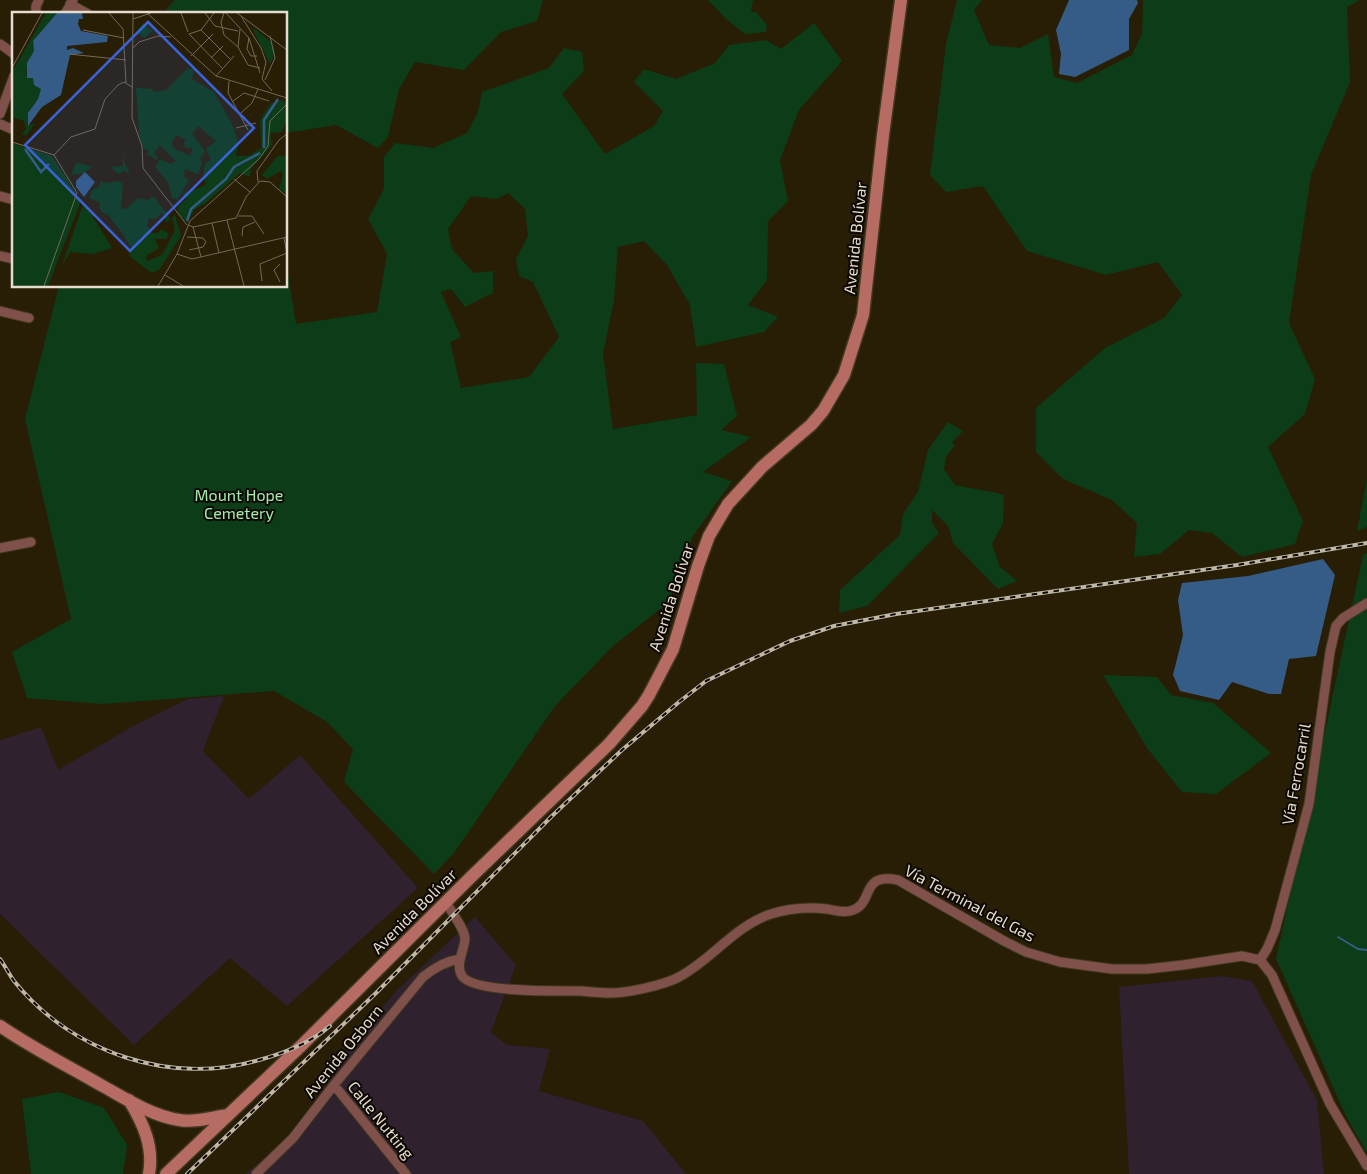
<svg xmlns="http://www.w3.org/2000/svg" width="1367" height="1174" viewBox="0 0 1367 1174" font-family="'Exo 2',sans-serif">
	<rect width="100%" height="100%" fill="#281d05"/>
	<path fill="#2f212d" d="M 224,696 L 203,751 L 249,799 L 300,755 L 418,888 L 287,1006 L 230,958 L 134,1045 L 0,914 L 0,740 L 41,727 L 58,770 L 133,726 L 188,699 Z
		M 475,917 L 516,965 L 491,1032 L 507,1045 L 550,1049 L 539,1091 L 643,1121 L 686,1174 L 245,1174 L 291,1136 L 355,1041 L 396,991 Z
		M 1222,976 L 1252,981 L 1317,1100 L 1324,1174 L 1129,1174 L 1119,987 Z"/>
	<path fill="#0c3d18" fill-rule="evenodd" d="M 175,0 L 543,0 L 537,21 L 501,32 L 464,70 L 415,62 L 399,89 L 388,137 L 378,148 L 336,125 L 286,133 L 286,14 L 162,14 Z
		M 708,0 L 753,0 L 751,12 L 756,12 L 767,25 L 766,32 L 745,34 L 726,19 Z
		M 957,0 L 982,0 L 974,10 L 989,45 L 1020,48 L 1048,34 L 1054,77 L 1077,83 L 1132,55 L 1142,33 L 1143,0 L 1360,0 L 1347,7 L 1350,82 L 1311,175 L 1289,323 L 1315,379 L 1305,414 L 1268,447 L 1303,521 L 1295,544 L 1242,557 L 1212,533 L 1189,530 L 1160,554 L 1134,557 L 1137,523 L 1112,500 L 1063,479 L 1036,452 L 1036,408 L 1105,348 L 1164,318 L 1182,295 L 1158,262 L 1106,275 L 1027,251 L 983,186 L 946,192 L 930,175 L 946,44 Z
		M 814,23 L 842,61 L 799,110 L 780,160 L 788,201 L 768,221 L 767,280 L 748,305 L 778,317 L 764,332 L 696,347 L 690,305 L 667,265 L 644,241 L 618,247 L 614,300 L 603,354 L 613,429 L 697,415 L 696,363 L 724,364 L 737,416 L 721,430 L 751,437 L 703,472 L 732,481 L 693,536 L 669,602 L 613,646 L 555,706 L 454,853 L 434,874 L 344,782 L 353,749 L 327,722 L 274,691 L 102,704 L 27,698 L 12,652 L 71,619 L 25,419 L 59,286 L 286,286 L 286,262 L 296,324 L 377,312 L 387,254 L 368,219 L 384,189 L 384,157 L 395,143 L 433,148 L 467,133 L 478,112 L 482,92 L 549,68 L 564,48 L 582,52 L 584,71 L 562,94 L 605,154 L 654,126 L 663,111 L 634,82 L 644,69 L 676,79 L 715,63 L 729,45 L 766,40 L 781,49 ZM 508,193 L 525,209 L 528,236 L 516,259 L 519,276 L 533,282 L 559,337 L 529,377 L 461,388 L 450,342 L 461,337 L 441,292 L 451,289 L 465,307 L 493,293 L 493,271 L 474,273 L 452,249 L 448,229 L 471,196 L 497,199 Z
		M 948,422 L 963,431 L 952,442 L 955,445 L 946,457 L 944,469 L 955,485 C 971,489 988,490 1004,495 L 1003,523 L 992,544 L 1000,567 L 1017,581 L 998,589 L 953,543 L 948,526 L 932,510 L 932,523 L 939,533 L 867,606 L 839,613 L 840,590 L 900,535 L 903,514 L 918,492 L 928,450 Z
		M 1367,479 L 1367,527 L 1357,531 Z
		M 1367,553 L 1367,1153 L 1346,1116 L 1276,959 L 1363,555 Z
		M 1103,675 L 1157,677 L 1171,695 L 1213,703 L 1271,753 L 1216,794 L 1182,792 L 1147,748 Z
		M 59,1092 L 104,1108 L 127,1145 L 123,1174 L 31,1174 L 22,1099 Z"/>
	<path fill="#345c86" d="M 1069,0 L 1137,0 L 1138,3 L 1129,19 L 1129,50 L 1075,77 L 1059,74 L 1061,54 L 1056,30 Z
		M 1323,559 L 1335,575 L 1316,656 L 1289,659 L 1281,694 L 1269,694 L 1232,682 L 1219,700 L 1180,691 L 1173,675 L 1183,635 L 1178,600 L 1182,583 L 1248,576 Z"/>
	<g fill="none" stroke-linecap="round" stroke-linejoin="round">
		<path stroke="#345c86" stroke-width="2" d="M 1338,937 L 1358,949 L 1367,950"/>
		<g stroke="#423821" stroke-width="11">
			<path id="street" d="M 70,4 L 88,14
				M 36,14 L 36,6 L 39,0
				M 65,14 L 73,0
				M 0,44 L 14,54
				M 0,114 L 14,76
				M 0,124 L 14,130
				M 0,196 L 14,200
				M 0,256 L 14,259
				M 0,311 L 29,318
				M 0,548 L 31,542
				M 446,902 C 451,912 465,929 465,939 C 464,951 455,965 462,976 C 474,993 559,991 581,991 C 591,992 601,993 611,993 C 628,993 663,985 677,978 C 711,961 734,926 771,914 C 790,908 808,907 827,909 C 834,910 843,913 850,911 C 876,905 858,872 898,880 L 1004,941 L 1026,952 L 1060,962 L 1112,969 L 1147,969 L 1183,965 L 1242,956 L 1260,960 L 1272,975 L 1330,1104 L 1367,1166
				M 1260,960 L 1267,949 L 1275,930 L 1309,804 L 1330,652 L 1336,626 L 1343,618 L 1367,603
				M 334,1085 L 406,1174
				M 256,1174 L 293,1138 L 334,1085 L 423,977 C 434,968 446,961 460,959"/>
		</g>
		<g stroke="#423821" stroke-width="15">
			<path id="secondary" d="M 0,1026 C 32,1048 66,1065 99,1084 C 123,1097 151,1116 179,1120 C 195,1123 212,1117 228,1115
				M 129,1100 C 143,1123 154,1146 149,1174
				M 166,1174 L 302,1045 L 470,878 L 609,744 L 642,706 L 649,695 L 673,649 L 698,566 L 709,536 L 719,519 L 728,504 L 762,467 L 811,425 L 823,411 L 844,375 L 863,315 L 883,135 L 901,0"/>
		</g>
		<use href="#street" stroke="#7f514a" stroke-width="9"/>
		<use href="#secondary" stroke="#b66c62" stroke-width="12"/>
		<g stroke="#bfb7a7" stroke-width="4">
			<path id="rail" d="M 0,959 C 5,966 9,974 14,981 C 72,1053 171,1086 259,1060 C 285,1053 310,1043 330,1026
				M 187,1174 L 376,993 L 552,816 L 622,750 L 679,702 L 706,681 L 790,641 L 834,626 L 896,614 L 1237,565 L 1367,543"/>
		</g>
		<use href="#rail" stroke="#0d0802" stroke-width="2" stroke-dasharray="5.5" stroke-linecap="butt"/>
	</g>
	<g text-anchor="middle" stroke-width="4" stroke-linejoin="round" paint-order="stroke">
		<g font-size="16" fill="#e4dcce" stroke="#0d0802">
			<text transform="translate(855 238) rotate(-84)" y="6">Avenida Bolívar</text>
			<text transform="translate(671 597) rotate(-72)" y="6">Avenida Bolívar</text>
			<text transform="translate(1296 774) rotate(-80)" y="6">Vía Ferrocarril</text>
			<text transform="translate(970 903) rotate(28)" y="6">Vía Terminal del Gas</text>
			<text transform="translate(414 911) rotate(-45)" y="6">Avenida Bolívar</text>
			<text transform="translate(343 1051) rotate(-51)" y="6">Avenida Osborn</text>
			<text transform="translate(381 1120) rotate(51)" y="6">Calle Nutting</text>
		</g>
		<g font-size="16" fill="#a3ecac" stroke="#0d0802">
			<text x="239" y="501">Mount Hope<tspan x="239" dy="18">Cemetery</tspan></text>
		</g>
	</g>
	<g transform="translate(12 12)">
		<rect width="275" height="275" fill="#281d05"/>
		<path d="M 34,1 L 45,1 L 21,29 L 22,39 L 14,59 L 15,65 L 21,65 L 29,77 L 26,87 L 16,101 L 17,113 L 23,111 L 14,124 L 10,122 L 14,117 L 12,109 L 0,105 L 0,60 ZM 131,11 L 141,19 L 132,26 L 124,20 ZM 243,17 L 261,32 L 263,41 L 258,52 L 241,18 ZM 176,56 L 182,58 L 180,67 L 202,80 L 222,116 L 226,131 L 224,144 L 237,144 L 249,136 L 248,108 L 258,92 L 269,88 L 275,91 L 275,108 L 270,120 L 258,121 L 260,133 L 239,157 L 238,165 L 228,161 L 194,191 L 183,197 L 175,210 L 167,203 L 165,196 L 175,186 L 170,182 L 194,173 L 191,162 L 193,151 L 199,148 L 194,137 L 204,129 L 186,114 L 180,122 L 193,139 L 188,146 L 190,151 L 186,162 L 173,157 L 172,165 L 177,168 L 166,187 L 160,186 L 157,172 L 143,155 L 148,147 L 158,152 L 164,149 L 148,133 L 142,141 L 146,146 L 144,148 L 138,143 L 135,144 L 136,137 L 132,138 L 127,122 L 124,76 L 140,77 L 143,80 L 154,78 ZM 165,123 L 175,129 L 172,130 L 173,136 L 181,136 L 178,144 L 161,136 L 160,130 ZM 0,131 L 40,144 L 69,189 L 36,274 L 0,274 ZM 111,136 L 112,149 L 118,163 L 112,158 L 107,162 L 98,155 L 111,154 ZM 266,144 L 275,144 L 275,182 L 267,177 L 271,163 L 269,159 L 255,167 L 250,163 ZM 64,151 L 71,152 L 81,155 L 69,162 L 59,163 ZM 89,168 L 92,171 L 107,169 L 111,172 L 109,196 L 114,197 L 126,186 L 136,188 L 142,184 L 158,207 L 154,211 L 153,203 L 149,201 L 144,207 L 137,206 L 135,213 L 140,221 L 146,221 L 150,217 L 157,222 L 154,227 L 143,227 L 147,236 L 134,244 L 135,249 L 150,243 L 163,218 L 160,205 L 163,203 L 169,224 L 147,258 L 140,261 L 117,244 L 120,237 L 108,218 L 96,203 L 89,200 L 87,190 L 77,186 L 80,178 L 87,175 ZM 72,190 L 100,236 L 81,242 L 58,240 L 49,256 Z" fill="#0c3d18" fill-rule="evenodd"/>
		<path d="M 45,1 L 70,1 L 71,7 L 67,7 L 66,12 L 69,19 L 96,24 L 95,30 L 55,34 L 55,38 L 61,36 L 72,41 L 58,43 L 49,83 L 30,95 L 16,114 L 16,101 L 26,87 L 29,77 L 22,73 L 21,66 L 15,66 L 15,51 L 22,39 L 21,29 ZM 73,160 L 83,170 L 72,185 L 64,175 L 64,169 Z" fill="#345c86"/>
		<path fill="none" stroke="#345c86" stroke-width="2.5" d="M 252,136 L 252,108 L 266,87M 13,137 L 29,160 L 37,152M 175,209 L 179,197 L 214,167 L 222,155 L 248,141"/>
		<path fill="none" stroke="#736955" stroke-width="1" d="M 97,1 L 111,17 L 114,71M 121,1 L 120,106 L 130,134 L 131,156 L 175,213M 135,1 L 204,64 L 275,86M 169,1 L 176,20M 193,1 L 203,14 L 226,19M 202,1 L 189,18 L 177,22 L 210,56M 212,1 L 209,10 L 212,23 L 226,35 L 236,53 L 248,56M 214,1 L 237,26 L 248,61M 225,1 L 275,38M 229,4 L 249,36 L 254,50 L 250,67 L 260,79M 121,7 L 139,1M 71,18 L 112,26M 189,18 L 218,47M 237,26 L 235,37 L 239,44 L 245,44M 226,35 L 228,17M 121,36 L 127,30 L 146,24 L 159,25M 57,42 L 114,48M 179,44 L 201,22M 199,46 L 211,34M 0,56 L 30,1M 204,64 L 222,44M 253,68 L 263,46 L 258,24M 217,69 L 216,81 L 236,118M 221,89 L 232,81 L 257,89M 229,101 L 240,91 L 246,77M 224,116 L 244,111M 0,130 L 42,143M 42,143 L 59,125 L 83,117 L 93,87 L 106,73 L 112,70 L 120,75M 222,167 L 238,180M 246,170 L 245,159 L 267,128 L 275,122M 226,204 L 240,204 L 252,222M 215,208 L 232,274M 200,211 L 207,241M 176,213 L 181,215 L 224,206 L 234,185 L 248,169 L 258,170 L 275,185M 181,215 L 189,245M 230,224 L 231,215 L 243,210M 175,225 L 191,226 L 194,230 L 191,235 L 177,238M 165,242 L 180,247 L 275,225M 153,263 L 171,274M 250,269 L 248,252 L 275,241 L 272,226M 268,270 L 262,258 L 268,252M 32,274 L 65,181 L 42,143M 146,274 L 165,242 L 178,209 L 247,147 L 256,134 L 258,109 L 275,92"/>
		<path fill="#3b63d6" fill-opacity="0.15" stroke="#3b63d6" stroke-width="2.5" d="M 136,10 L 242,116 L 118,239 L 13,133 Z"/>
		<rect width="275" height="275" fill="none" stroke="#e4dcce" stroke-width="2.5"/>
	</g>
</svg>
